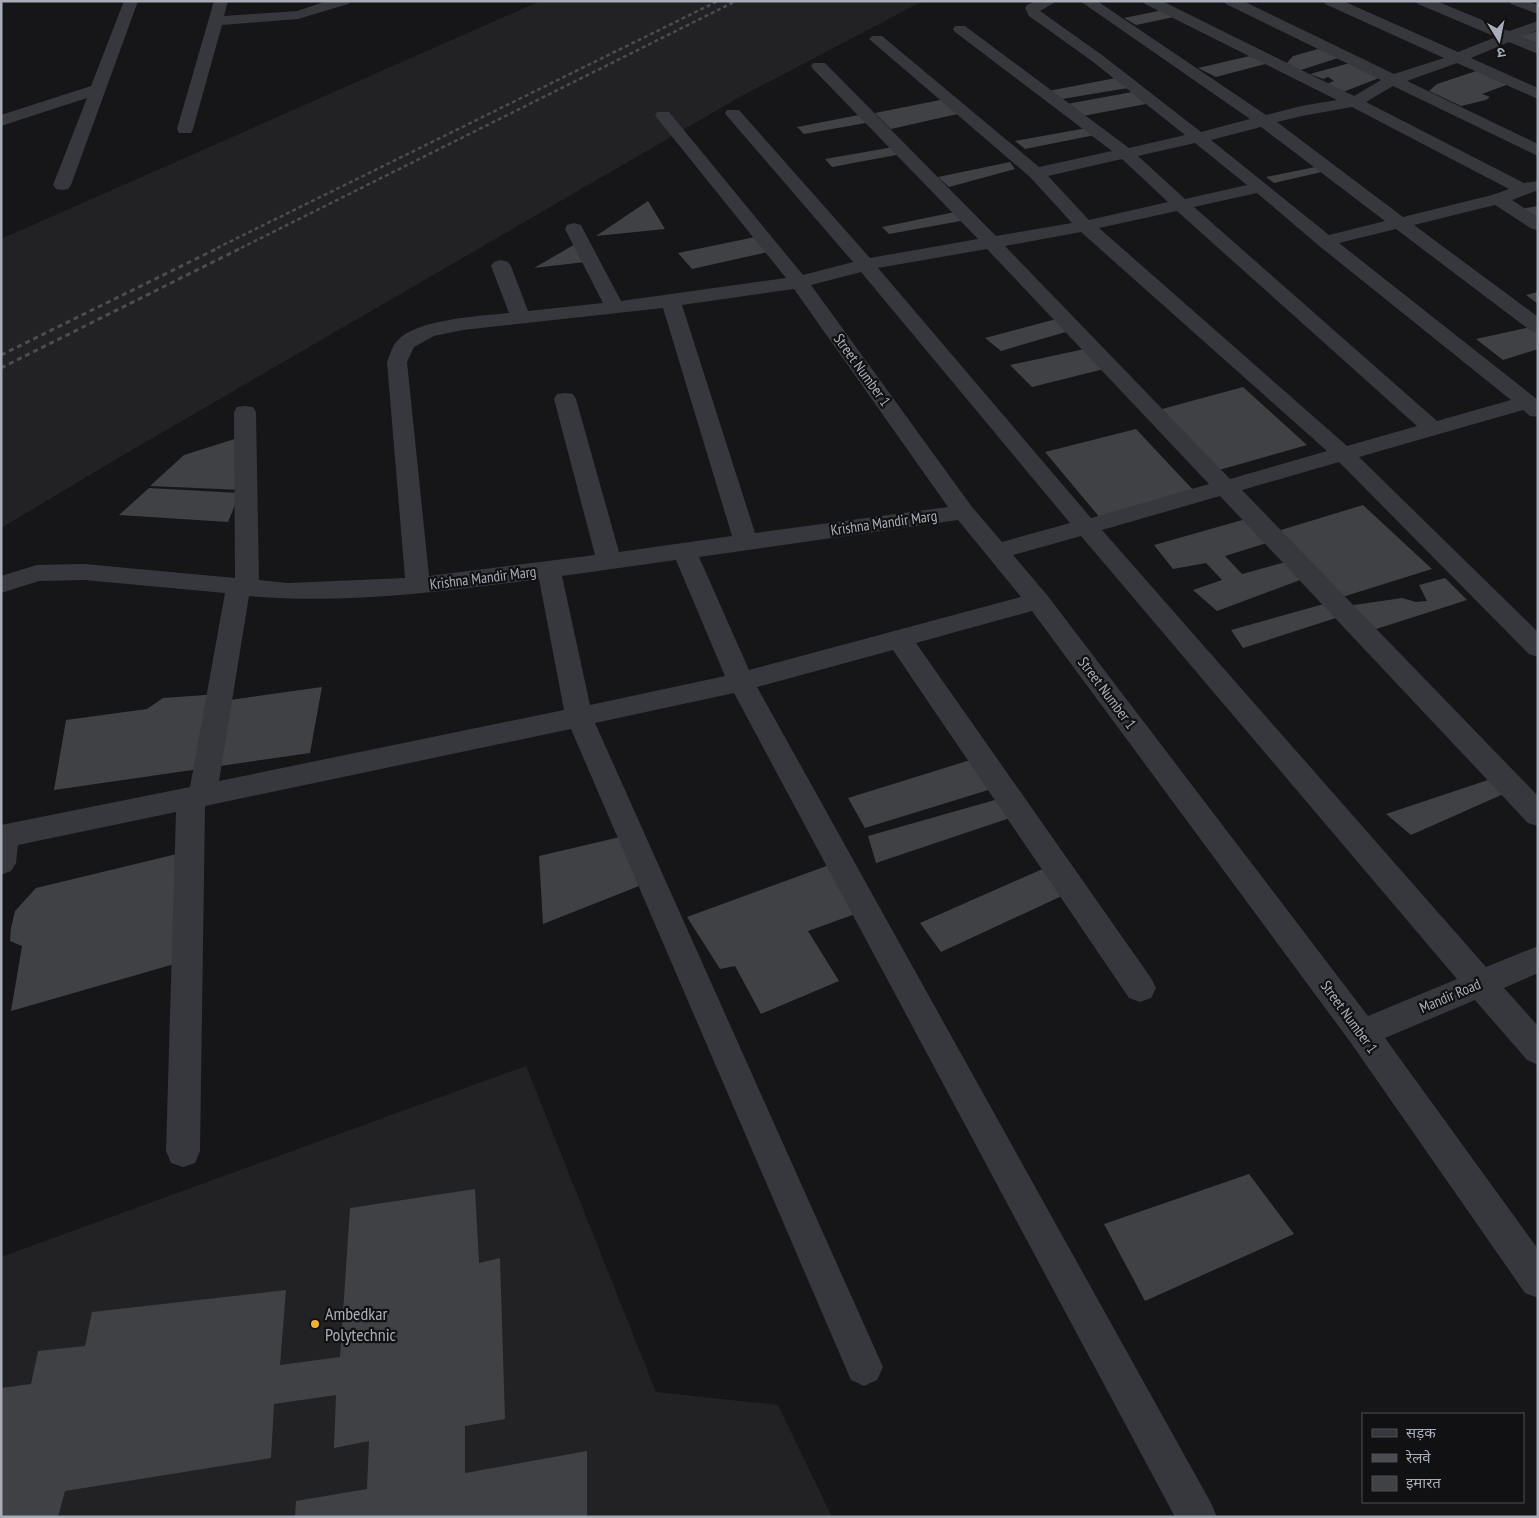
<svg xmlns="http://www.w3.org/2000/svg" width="1539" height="1518" viewBox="0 0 1539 1518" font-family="'PT Sans Narrow','Noto Sans Devanagari',sans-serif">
	<rect width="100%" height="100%" fill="#161618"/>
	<path fill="#222225" d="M 540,1 L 923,1 L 738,98 L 125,454 L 1,528 L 1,239 Z
		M 526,1066 L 656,1392 L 778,1405 L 832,1517 L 1,1517 L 1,1257 Z"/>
	<path fill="#404145" d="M 1163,10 L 1174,17 L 1136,25 L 1124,18 Z
		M 1538,31 L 1538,43 L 1518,37 Z
		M 1318,49 L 1338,58 L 1298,71 L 1285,65 L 1293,56 Z
		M 1254,55 L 1269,63 L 1216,77 L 1198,68 Z
		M 1350,63 L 1379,78 L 1343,92 L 1326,84 L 1334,81 L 1328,77 L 1323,79 L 1310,74 Z
		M 1479,70 L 1509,84 L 1482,94 L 1490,97 L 1486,100 L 1461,106 L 1429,91 L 1437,84 Z
		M 1116,78 L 1128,88 L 1062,99 L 1048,91 Z
		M 1132,92 L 1146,104 L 1083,116 L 1067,104 Z
		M 945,99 L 962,113 L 891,129 L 875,113 Z
		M 869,113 L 877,121 L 804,134 L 797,127 Z
		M 1087,128 L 1095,135 L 1025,149 L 1015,141 Z
		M 899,146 L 907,153 L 832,167 L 825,159 Z
		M 1010,162 L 1015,169 L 949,187 L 938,177 Z
		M 1320,166 L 1326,171 L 1274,183 L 1266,177 Z
		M 648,201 L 665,229 L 596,236 Z
		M 1538,206 L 1538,218 L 1521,209 Z
		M 960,211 L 966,220 L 889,234 L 882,227 Z
		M 755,237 L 768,252 L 692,269 L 678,253 Z
		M 577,243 L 585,262 L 534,268 Z
		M 1538,292 L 1538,304 L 1526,295 Z
		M 1064,317 L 1076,329 L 1001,351 L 985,338 Z
		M 1531,327 L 1538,331 L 1538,349 L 1503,360 L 1476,339 Z
		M 1094,347 L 1112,367 L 1032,387 L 1010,365 Z
		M 1243,387 L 1307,445 L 1212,472 L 1151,412 Z
		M 1136,429 L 1196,493 L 1101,519 L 1045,452 Z
		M 241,437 L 242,490 L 150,486 L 184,455 Z
		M 149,488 L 240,493 L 228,522 L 119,515 Z
		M 1363,505 L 1432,569 L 1336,599 L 1271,533 Z
		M 1246,519 L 1270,542 L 1225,556 L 1242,574 L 1289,561 L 1303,579 L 1217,611 L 1193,590 L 1222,580 L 1206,563 L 1173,569 L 1154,545 Z
		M 1445,578 L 1467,600 L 1370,631 L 1347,606 L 1402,598 L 1416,602 L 1427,601 L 1419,585 Z
		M 1331,602 L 1342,616 L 1243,648 L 1231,630 Z
		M 322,687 L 310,753 L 54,790 L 66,720 L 147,709 L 163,698 L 219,694 L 230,700 Z
		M 980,757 L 998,787 L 865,828 L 848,798 Z
		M 1497,777 L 1508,792 L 1411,835 L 1386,814 Z
		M 1002,798 L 1013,817 L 876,863 L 868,836 Z
		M 620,837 L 639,886 L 543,924 L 539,856 Z
		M 181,853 L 178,963 L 11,1011 L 22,946 L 10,941 L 11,928 L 15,911 L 36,888 Z
		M 832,864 L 858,913 L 808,931 L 839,981 L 761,1014 L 735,966 L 720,969 L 687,917 Z
		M 1047,867 L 1064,895 L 941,952 L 920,923 Z
		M 1249,1174 L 1294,1234 L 1145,1301 L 1104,1224 Z
		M 475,1189 L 479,1263 L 500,1258 L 505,1419 L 465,1426 L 465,1473 L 587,1451 L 587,1517 L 295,1517 L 296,1501 L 367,1489 L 369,1441 L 334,1448 L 336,1395 L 274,1404 L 271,1458 L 65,1491 L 58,1517 L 1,1517 L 1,1388 L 31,1384 L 38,1351 L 85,1346 L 92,1312 L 286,1290 L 280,1365 L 340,1357 L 350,1208 Z"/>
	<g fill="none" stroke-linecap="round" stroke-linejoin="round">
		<path fill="#37383d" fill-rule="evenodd" d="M 124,1 L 138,1 L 71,185 L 68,189 L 62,190 L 56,189 L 53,185 L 87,98 L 1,126 L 1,115 L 91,86 Z
			M 214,1 L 228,1 L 224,16 L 297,11 L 327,1 L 350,1 L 348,4 L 298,19 L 222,25 L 193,129 L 191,133 L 179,133 L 177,129 Z
			M 1036,1 L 1057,1 L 1040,11 L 1102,55 L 1201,132 L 1250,119 L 1080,1 L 1097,1 L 1266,115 L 1301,106 L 1337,100 L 1145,4 L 1143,1 L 1162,1 L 1354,96 L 1381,80 L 1226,4 L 1224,1 L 1243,1 L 1394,74 L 1444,58 L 1325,4 L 1323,1 L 1343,1 L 1458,52 L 1496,37 L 1418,4 L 1416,1 L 1436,1 L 1509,31 L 1538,21 L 1538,30 L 1522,37 L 1538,43 L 1538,54 L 1509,42 L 1471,58 L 1538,88 L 1538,99 L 1457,63 L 1407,81 L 1538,144 L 1538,156 L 1393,86 L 1366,102 L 1524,183 L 1538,181 L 1538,190 L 1512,200 L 1538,217 L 1538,230 L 1532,229 L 1495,205 L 1414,225 L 1538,317 L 1538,333 L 1531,331 L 1396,229 L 1339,243 L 1538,400 L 1538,417 L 1530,416 L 1523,410 L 1359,457 L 1538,632 L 1538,657 L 1529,654 L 1339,462 L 1242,490 L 1538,796 L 1538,826 L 1528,823 L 1220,496 L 1102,530 L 1486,967 L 1538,946 L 1538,973 L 1504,988 L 1538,1026 L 1538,1065 L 1527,1060 L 1475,1000 L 1385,1038 L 1538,1249 L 1538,1298 L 1525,1293 L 1351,1043 L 1032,611 L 916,643 L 1151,978 L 1156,988 L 1151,998 L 1140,1002 L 1129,998 L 893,650 L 757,687 L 1211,1503 L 1217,1517 L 1175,1517 L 734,693 L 595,723 L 883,1367 L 877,1380 L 864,1386 L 851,1380 L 571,729 L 205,806 L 200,1151 L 195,1163 L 183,1167 L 171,1163 L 166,1151 L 176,812 L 18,845 L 16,863 L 11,871 L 1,875 L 1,825 L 190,787 L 225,593 L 84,580 L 39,581 L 1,593 L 1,576 L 37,565 L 84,564 L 235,578 L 234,412 L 237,407 L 245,406 L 253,407 L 256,412 L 259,580 L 288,583 L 405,578 L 387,362 C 390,355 392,346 397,341 C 416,319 480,316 509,313 L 491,266 L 494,262 L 501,260 L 508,262 L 511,266 L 528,311 L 603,303 L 565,229 L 567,225 L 574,223 L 581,225 L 583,229 L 621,301 L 786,278 L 657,118 L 655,115 L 657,112 L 669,112 L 803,275 L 853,262 L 727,116 L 725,113 L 727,110 L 739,110 L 870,258 L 978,239 L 813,69 L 811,66 L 813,63 L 825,63 L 996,236 L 1072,223 L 1030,177 L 869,39 L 872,36 L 882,36 L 1039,167 L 1112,151 L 955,32 L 953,29 L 955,26 L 965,26 L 1129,148 L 1185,135 L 1092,61 L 1029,16 L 1025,8 L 1027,5 ZM 1352,107 L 1509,189 L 1492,195 L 1403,217 L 1277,122 L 1302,116 ZM 1261,127 L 1385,221 L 1329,235 L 1211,140 ZM 1195,143 L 1247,185 L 1185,199 L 1138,156 ZM 1122,159 L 1168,202 L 1089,220 L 1048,176 ZM 1257,193 L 1318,245 L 1511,400 L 1437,421 L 1194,207 ZM 1177,211 L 1417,426 L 1347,446 L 1099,228 ZM 1081,232 L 1327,451 L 1230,479 L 1005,246 ZM 987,249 L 1209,484 L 1091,518 L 878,268 ZM 861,272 L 1070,523 L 1002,542 L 972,507 L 811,285 ZM 794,289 L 948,507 L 755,533 L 682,305 ZM 663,308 L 732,536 L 619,552 L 576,399 L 573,394 L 565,393 L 557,394 L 554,399 L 595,555 L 429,576 L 407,362 L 414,347 L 434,336 L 463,330 ZM 958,520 L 1021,597 L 749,670 L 699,557 ZM 1081,536 L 1457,979 L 1368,1016 L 1047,595 L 1013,555 ZM 676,560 L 725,676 L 590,705 L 562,576 ZM 539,579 L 564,710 L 219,781 L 249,596 C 345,605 443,591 539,579 Z
			M 1509,1 L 1529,1 L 1538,5 L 1538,14 L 1511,4 Z"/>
		<path stroke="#4a4c52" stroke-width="2.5" stroke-dasharray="4 3" stroke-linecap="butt" d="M 217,248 L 718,1
			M 241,248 L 736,1"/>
		<path stroke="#4a4c52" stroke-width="3" stroke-dasharray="5 4" stroke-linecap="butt" d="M 1,355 L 220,247
			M 1,368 L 243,247"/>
	</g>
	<circle fill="#f2b134" stroke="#111113" stroke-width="2" cx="315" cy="1324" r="5"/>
	<g text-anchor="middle" stroke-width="4.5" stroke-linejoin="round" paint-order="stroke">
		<g font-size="15" fill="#a8adb8" stroke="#111113">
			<text transform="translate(862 370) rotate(54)" y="5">Street Number 1</text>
			<text transform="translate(884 523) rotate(-8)" y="5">Krishna Mandir Marg</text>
			<text transform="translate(483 578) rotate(-7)" y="5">Krishna Mandir Marg</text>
			<text transform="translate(1107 693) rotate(53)" y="5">Street Number 1</text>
			<text transform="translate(1450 996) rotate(-23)" y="5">Mandir Road</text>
			<text transform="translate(1349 1017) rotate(54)" y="5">Street Number 1</text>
		</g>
		<g font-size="18" fill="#a8adb8" stroke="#111113" text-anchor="start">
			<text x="325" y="1320">Ambedkar<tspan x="325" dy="21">Polytechnic</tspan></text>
		</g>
	</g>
	<rect width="1539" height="1518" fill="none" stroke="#a8adb8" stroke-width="5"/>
	<rect x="1362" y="1413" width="162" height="90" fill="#111113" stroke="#4d4f55"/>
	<rect x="1372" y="1429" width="25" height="8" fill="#37383d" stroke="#4d4f55"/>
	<text x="1406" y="1438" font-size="15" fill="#a8adb8">सड़क</text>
	<rect x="1372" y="1454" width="25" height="8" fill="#4a4c52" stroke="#4d4f55"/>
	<text x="1406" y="1463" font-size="15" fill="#a8adb8">रेलवे</text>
	<rect x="1372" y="1476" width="25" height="15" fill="#404145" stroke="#4d4f55"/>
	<text x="1406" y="1488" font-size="15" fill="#a8adb8">इमारत</text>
	<g transform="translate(1499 40) rotate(170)" stroke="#111113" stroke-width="4" paint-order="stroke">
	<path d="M0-4L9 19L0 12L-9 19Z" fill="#a8adb8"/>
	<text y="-8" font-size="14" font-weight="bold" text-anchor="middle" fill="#a8adb8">उ</text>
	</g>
</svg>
